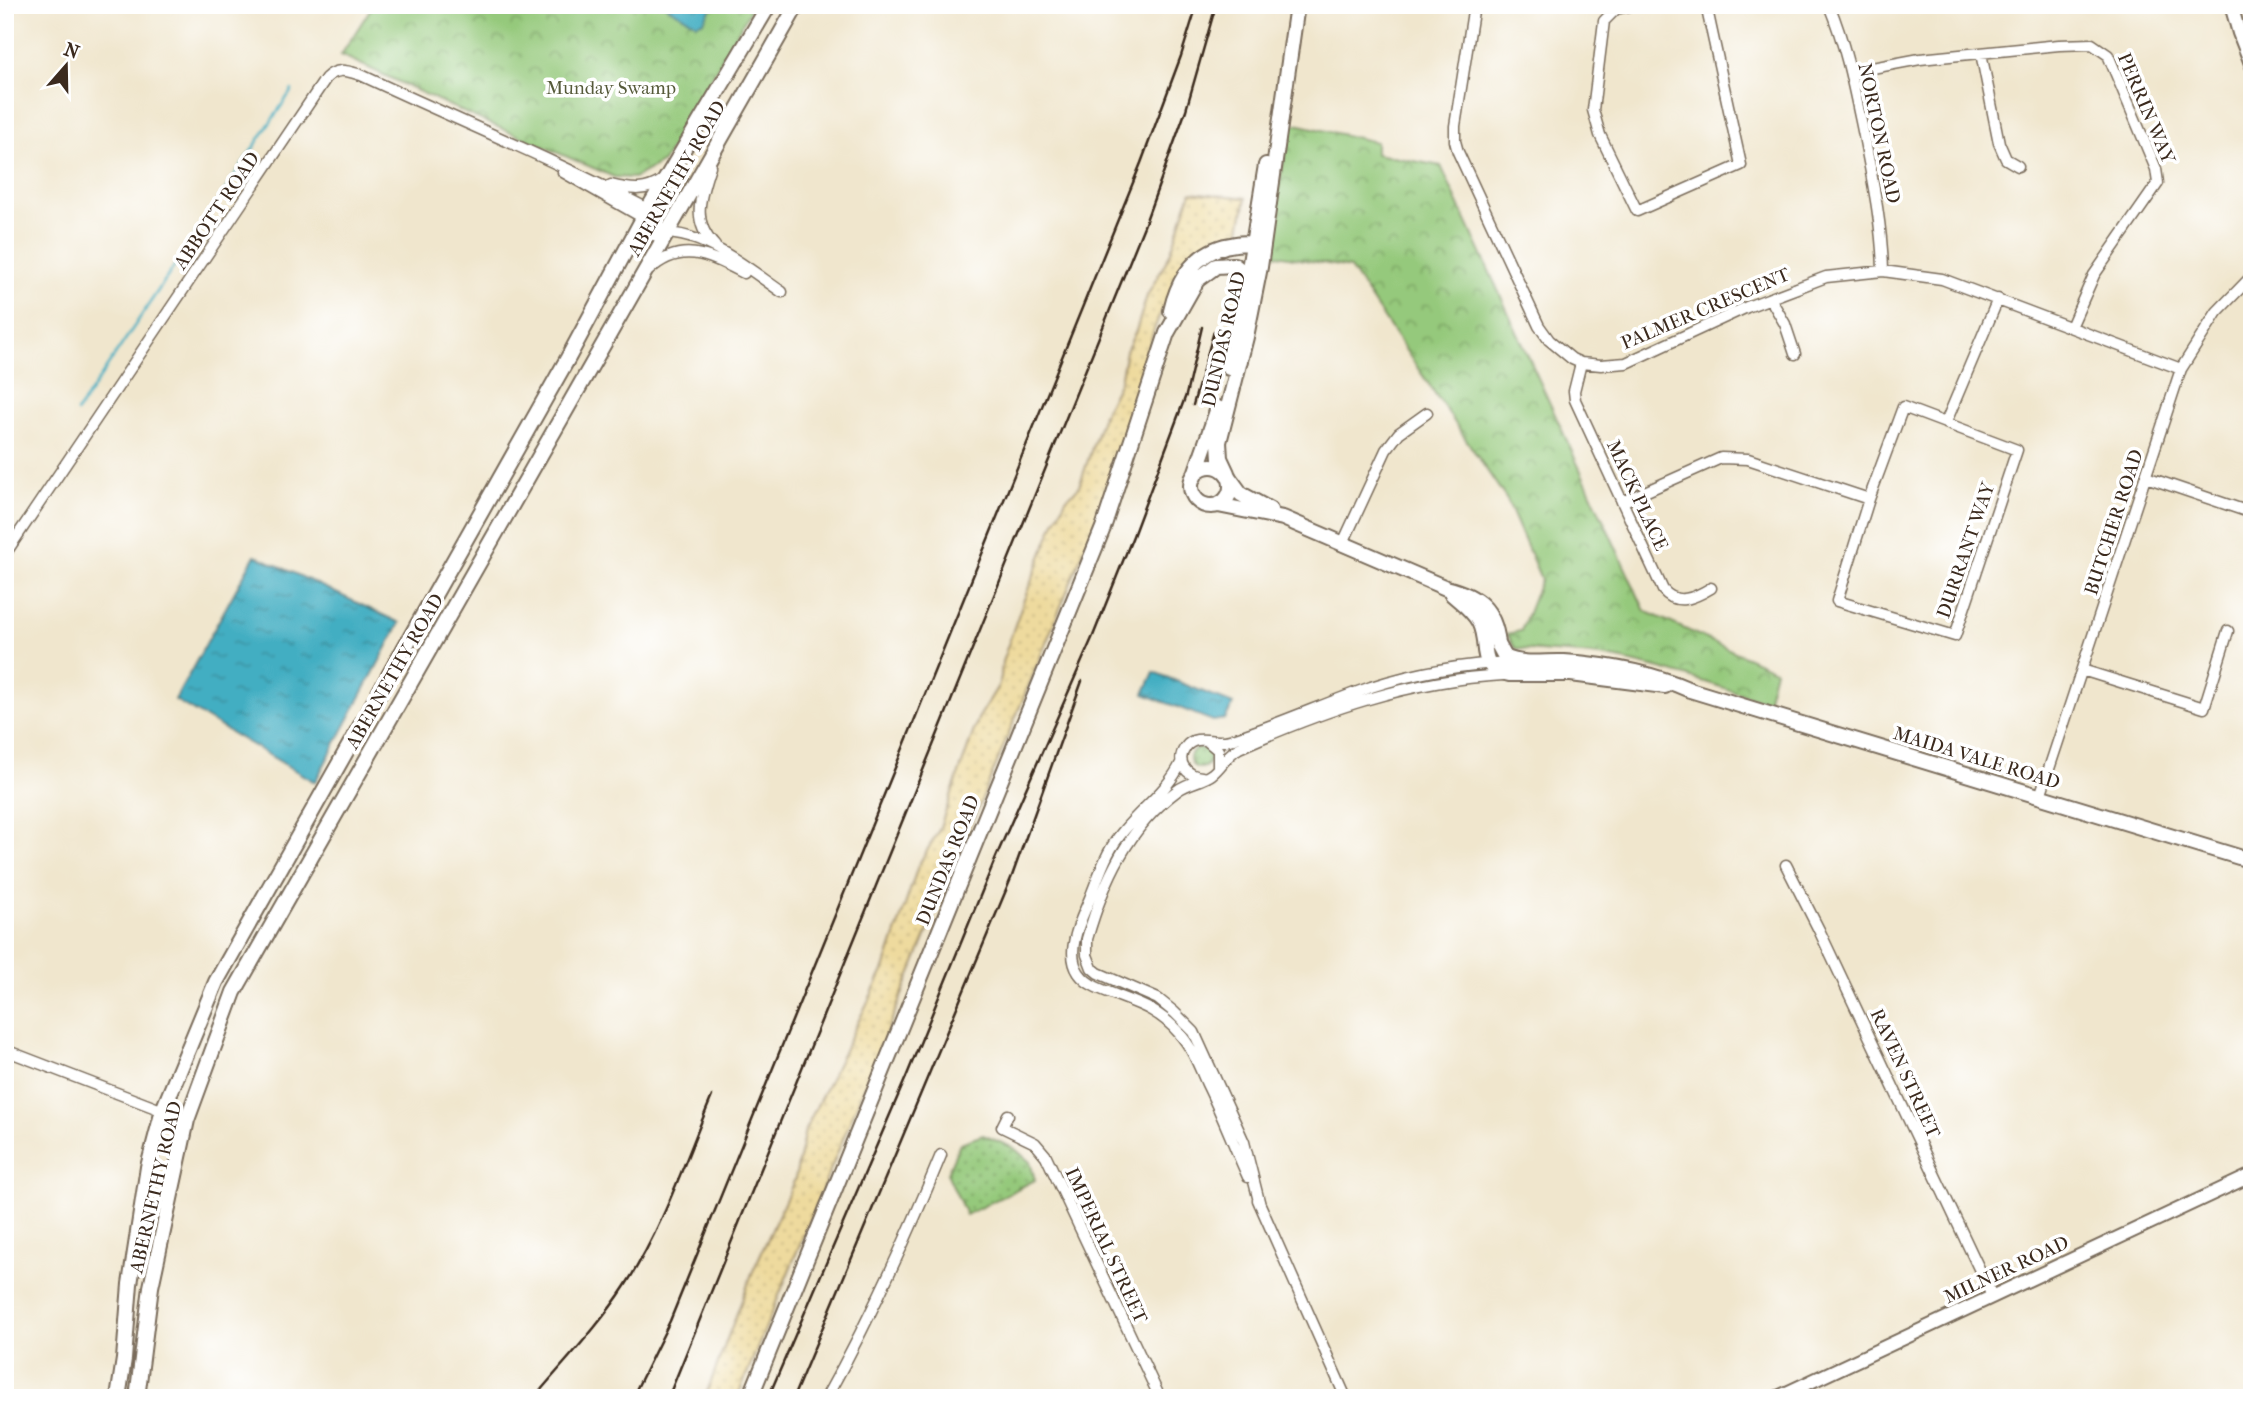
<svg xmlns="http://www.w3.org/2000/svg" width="2257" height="1403" viewBox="0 0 2257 1403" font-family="'IM FELL French Canon',serif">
	<defs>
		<pattern id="grass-dots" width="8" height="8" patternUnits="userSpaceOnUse" patternTransform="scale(1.75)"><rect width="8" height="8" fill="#95c97b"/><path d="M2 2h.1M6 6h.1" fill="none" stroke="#7ba364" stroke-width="1.8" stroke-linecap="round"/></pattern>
		<pattern id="sand-dots" width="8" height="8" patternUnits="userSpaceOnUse" patternTransform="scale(1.75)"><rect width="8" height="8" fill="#eeda9e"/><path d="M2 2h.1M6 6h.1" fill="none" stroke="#cdbb88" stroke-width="1.8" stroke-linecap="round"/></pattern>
		<pattern id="park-crowns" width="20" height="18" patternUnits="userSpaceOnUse" patternTransform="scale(1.75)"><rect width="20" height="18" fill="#95c97b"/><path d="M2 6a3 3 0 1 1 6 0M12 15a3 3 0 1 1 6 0" fill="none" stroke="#7ba364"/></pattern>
		<pattern id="water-ripples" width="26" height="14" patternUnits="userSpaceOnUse" patternTransform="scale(1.75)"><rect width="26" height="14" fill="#43aec2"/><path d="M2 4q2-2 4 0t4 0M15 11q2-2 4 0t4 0" fill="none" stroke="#398e9d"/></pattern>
	</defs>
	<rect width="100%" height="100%" fill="#fff"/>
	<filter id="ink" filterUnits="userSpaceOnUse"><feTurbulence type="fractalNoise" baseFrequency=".0143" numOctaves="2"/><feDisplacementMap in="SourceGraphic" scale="14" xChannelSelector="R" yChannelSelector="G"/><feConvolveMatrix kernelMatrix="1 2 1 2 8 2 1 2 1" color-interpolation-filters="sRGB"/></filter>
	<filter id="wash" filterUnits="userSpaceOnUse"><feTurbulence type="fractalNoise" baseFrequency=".00686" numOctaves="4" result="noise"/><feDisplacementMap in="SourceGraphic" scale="28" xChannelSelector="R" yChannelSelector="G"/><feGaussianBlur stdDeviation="1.57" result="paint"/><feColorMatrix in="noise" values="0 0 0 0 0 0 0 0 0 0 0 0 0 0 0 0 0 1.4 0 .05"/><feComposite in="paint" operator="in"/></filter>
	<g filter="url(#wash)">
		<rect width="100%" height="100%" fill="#f0e6cd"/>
		<path fill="url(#grass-dots)" stroke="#687a4c" stroke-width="2" d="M1190 758a10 10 0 1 1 20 0a10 10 0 1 1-20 0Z
			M 983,1135 L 1014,1148 L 1030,1162 L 1035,1180 L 966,1215 L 947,1173 L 960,1143 Z"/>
		<path fill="url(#sand-dots)" stroke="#94825e" stroke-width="2" d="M 1191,192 L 1246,198 L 1236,250 C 1213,256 1188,269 1174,289 C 1148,326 1144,374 1132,416 C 1121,454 1106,491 1093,528 L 737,1398 L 702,1398 L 707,1392 L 753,1271 L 795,1179 L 805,1130 L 884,969 L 918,866 L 939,830 L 978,719 L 998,686 L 1001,677 L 1002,662 L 1023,602 L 1055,522 L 1066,499 L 1079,487 L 1103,415 L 1120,381 L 1126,351 L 1136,331 L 1147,296 L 1170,254 Z"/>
		<path fill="url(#park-crowns)" stroke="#687a4c" stroke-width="2" d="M 373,5 L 753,5 L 663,162 L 634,178 L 614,177 L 463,112 L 341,55 Z
			M 1291,123 L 1376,142 L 1376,154 L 1441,166 L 1645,611 L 1775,670 L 1767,702 C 1714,685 1660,666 1606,657 C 1576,652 1545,653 1515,648 L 1507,634 L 1521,631 L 1541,579 L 1507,500 L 1350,268 L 1266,253 Z"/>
		<path fill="url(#water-ripples)" stroke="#3f6c70" stroke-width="2" d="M 664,5 L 713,5 L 704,21 L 697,24 Z
			M 255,555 L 400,623 L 315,782 L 175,700 Z
			M 1154,672 L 1233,704 L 1225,719 L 1213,721 L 1144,694 Z"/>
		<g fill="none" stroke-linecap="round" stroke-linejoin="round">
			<path stroke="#43aec2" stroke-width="2.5" d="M 77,412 L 292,90"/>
		</g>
	</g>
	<g filter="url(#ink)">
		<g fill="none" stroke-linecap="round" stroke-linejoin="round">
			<g stroke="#7a6c5b" stroke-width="13">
				<path id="minor" d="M 1474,5 L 1455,126 L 1455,141 L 1458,152 L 1539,326 L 1549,340 L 1572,359 L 1581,363 L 1601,365 L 1626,363 L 1747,307 L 1826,277 L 1883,271 L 1942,279 L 2181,369
					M 1634,5 L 1616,9 L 1604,21 L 1593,110 L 1600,135 L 1637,211 L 1741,165 L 1706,5
					M 1829,5 C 1846,46 1854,88 1863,131 C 1872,178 1882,223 1883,271
					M 1981,53 L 1999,143 L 2006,159 L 2018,166
					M 1851,72 L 1920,59 L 2059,45 L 2092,44 L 2108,55 L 2156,169 L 2158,183 L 2094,275 L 2071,327
					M 710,166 C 701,195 690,221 715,246
					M 563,172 L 647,220
					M 611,185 C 632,190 646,192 663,180
					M 631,246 C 676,207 745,267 782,292
					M 649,270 C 682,240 710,256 744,273
					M 1770,298 L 1785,324 L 1795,354
					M 1581,363 L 1574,391 L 1575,400 L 1663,590 C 1677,607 1696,597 1711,588
					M 1903,407 L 2017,450 L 1955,636 L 1837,601 L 1869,499 Z
					M 1946,422 L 1998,299
					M 2146,477 L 2252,513
					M 1622,502 L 1721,458 L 1748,459 L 1869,499
					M 1343,543 L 1386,450 L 1399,433 L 1427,413
					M 5,554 L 326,78 C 337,67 347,71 361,75 C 457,120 555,160 648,209 C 660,218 662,231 659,244
					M 2082,670 L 2204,708 L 2228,631
					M 1206,740 L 1218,750 L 1218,766
					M 1181,763 C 1164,798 1126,818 1108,854 C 1101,868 1096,883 1090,898 C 1078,927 1056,968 1096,987 C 1129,1002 1154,1004 1179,1033 C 1192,1047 1199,1066 1207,1084 C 1222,1114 1234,1146 1248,1177
					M 1202,777 C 1187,776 1175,762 1185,748 C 1194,734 1211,742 1225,741 C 1232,740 1238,737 1245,735 C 1288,720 1329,702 1371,687 C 1417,672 1465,664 1514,662
					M 2040,796 L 2181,369 L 2217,312 L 2252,276
					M 1786,865 L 1819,930 L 1992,1296
					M 5,1050 L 187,1120
					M 1008,1115 L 1002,1127 L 1035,1143 L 1046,1156 L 1160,1398
					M 1258,1200 L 1346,1398
					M 1260,1205 L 1244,1142 L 1194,1032 L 1174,1012 L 1158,999 L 1098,973 L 1092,968 L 1087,955 L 1087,939 C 1104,880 1128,827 1178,790 C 1189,782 1203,781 1212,774 C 1223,765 1226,755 1239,748 C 1324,710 1410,680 1503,675
					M 826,1398 C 870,1319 907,1238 941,1155"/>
			</g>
			<g stroke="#7a6c5b" stroke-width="16">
				<path id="tertiary" d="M 2231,5 L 2239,33 L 2252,66
					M 1776,1398 L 2252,1175"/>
			</g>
			<g stroke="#7a6c5b" stroke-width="18">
				<path id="secondary" d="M 1171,311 C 1178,280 1193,255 1225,246 C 1235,244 1243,242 1253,244 L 1258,251
					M 1229,368 L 1245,293 L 1266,165
					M1191 486a20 20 0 1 1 40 0a20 20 0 1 1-40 0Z
					M 1227,473 L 1220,458 L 1219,442 L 1246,337 L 1260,267 L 1297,5
					M 1194,477 L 1218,408
					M 1230,479 L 1241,494 L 1270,510
					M 1218,505 L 1283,518 L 1446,588 C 1478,596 1494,609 1498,643
					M 1452,594 C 1461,602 1473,610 1479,622 C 1491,645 1474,667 1509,674 L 1571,674 L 1665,686
					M 1499,646 L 1505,657 C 1523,666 1545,661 1564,662 C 1608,665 1650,672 1690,690 L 2252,861
					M 118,1398 L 124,1359 L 130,1284 L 148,1167 L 163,1110 L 216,982 L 568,358 L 648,209 L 769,5
					M 137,1398 L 151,1287 L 187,1120 L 234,992 L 797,5
					M 750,1398 L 1103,528 L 1167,333 L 1197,280 L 1216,266 L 1234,265 L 1243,272 L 1246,282"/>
			</g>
			<use href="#minor" stroke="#fff" stroke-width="10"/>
			<use href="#tertiary" stroke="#fff" stroke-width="12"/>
			<use href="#secondary" stroke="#fff" stroke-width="14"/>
			<path stroke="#3b2a1e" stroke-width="2.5" d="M 1193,405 L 1214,331
				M 534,1398 C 565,1361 599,1326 625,1286 C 663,1228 685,1160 712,1096
				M 632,1398 L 670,1321 L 1141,163 L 1181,56 L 1197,5
				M 668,1398 L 1144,226 L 1186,110 L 1216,5
				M 768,1398 L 907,1075 L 996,857 L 1093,636 L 1133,536 L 1186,395 L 1202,327
				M 793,1398 L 1012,876 L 1082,681"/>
		</g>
	</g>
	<g text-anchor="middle" stroke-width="7" stroke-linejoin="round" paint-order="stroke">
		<g font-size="19" fill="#565a3a" stroke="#fff">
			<text x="611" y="94">Munday Swamp</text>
		</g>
		<g font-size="19" fill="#3b2a1e" stroke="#fff">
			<text transform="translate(2147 108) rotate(67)" y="7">PERRIN WAY</text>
			<text transform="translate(1880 133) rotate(78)" y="7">NORTON ROAD</text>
			<text transform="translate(676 178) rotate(-60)" y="7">ABERNETHY ROAD</text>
			<text transform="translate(216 210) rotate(-56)" y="7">ABBOTT ROAD</text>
			<text transform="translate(1705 308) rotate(-23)" y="7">PALMER CRESCENT</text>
			<text transform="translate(1223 339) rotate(-77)" y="7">DUNDAS ROAD</text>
			<text transform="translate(1638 495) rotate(65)" y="7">MACK PLACE</text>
			<text transform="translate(2113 522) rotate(-72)" y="7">BUTCHER ROAD</text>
			<text transform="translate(1965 550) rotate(-71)" y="7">DURRANT WAY</text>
			<text transform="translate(394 671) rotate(-60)" y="7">ABERNETHY ROAD</text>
			<text transform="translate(1977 757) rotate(17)" y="7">MAIDA VALE ROAD</text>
			<text transform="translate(947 860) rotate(-68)" y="7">DUNDAS ROAD</text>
			<text transform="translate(1906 1073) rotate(65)" y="7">RAVEN STREET</text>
			<text transform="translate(155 1187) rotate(-77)" y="7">ABERNETHY ROAD</text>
			<text transform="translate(1107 1245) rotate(65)" y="7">IMPERIAL STREET</text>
			<text transform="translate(2006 1269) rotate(-25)" y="7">MILNER ROAD</text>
		</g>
	</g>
	<rect width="2257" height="1403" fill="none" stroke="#fff" stroke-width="28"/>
	<g transform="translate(66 66) rotate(20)" stroke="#ffffff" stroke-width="5" paint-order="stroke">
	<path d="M0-5L12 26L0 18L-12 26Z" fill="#3b2a1e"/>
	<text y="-10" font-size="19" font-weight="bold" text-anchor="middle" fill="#3b2a1e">N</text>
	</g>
</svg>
